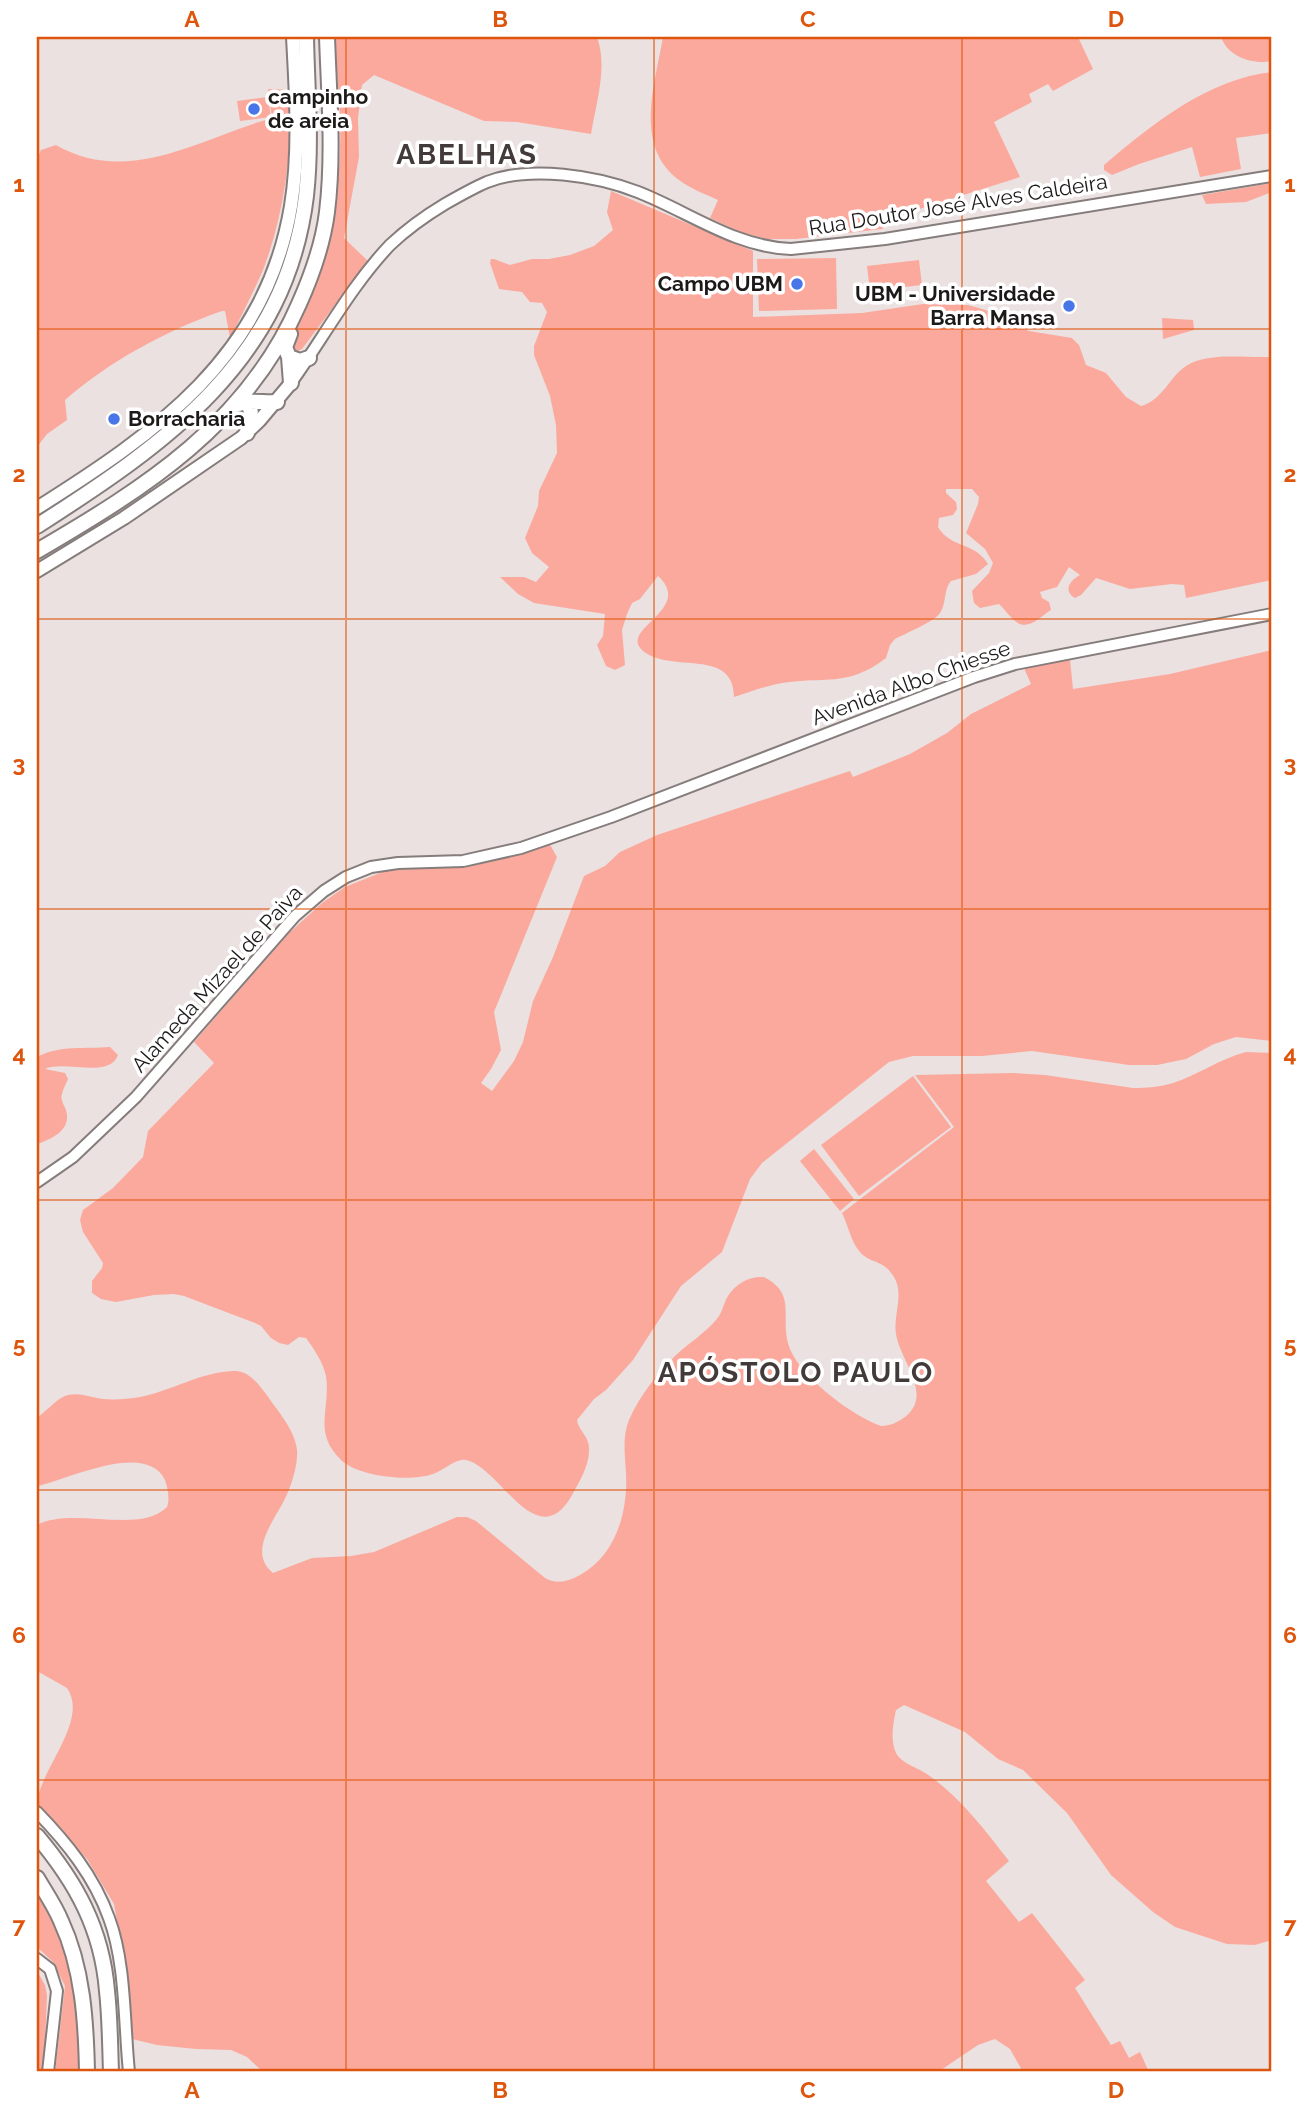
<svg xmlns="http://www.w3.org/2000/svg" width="1309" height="2109" viewBox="0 0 1309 2109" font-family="Raleway,sans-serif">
	<rect width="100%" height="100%" fill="#eae1e0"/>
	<path fill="#fca99d" d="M 334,37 L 597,37 C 608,67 596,103 591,134 L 517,122 L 484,121 L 374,75 L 362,85 L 358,118 L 359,157 L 344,238 L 368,261 L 302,349 L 294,353 L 290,343 C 308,292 330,242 337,188 C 344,139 338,86 334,37 Z
		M 663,37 L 1078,37 L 1093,69 L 1053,91 L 1048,84 L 1029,94 L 1032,102 L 994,122 L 1020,177 L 907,213 L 882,229 L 796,239 L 767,239 L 740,232 L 710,218 L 718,200 C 705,194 691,189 679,180 C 633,146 655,84 663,37 Z
		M 1221,37 L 1272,37 L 1272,61 C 1253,65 1228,57 1221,37 Z
		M 1272,72 L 1272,133 L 1236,138 L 1241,169 L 1200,177 L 1192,147 L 1139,164 L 1112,175 L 1104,170 L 1104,165 C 1152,124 1208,79 1272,72 Z
		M 268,89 L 291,90 C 292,150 285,213 263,270 C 253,293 242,315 230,338 L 225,311 L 222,311 C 165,331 110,361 65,400 L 67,420 L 47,434 L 37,447 L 37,159 L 41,150 L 56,145 C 129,187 200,138 272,118 Z
		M 268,97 L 271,117 L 240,121 L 237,101 Z
		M 1272,183 L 1272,192 L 1246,202 L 1206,204 L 1202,195 Z
		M 611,191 L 753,251 L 753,317 L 862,313 L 923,304 L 968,305 L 989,311 L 1029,331 L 1072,338 L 1079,345 L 1086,365 L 1106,373 L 1126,397 L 1141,406 C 1163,400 1169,377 1186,366 C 1208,352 1244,358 1269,357 L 1272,374 L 1272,580 L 1186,598 L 1184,585 L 1172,584 L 1130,589 L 1096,578 L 1081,595 L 1075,598 C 1062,590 1071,580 1080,575 L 1069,567 L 1057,587 L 1040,592 L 1042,598 L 1049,602 L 1051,610 C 1037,619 1026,634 1011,617 C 1006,613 1004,608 999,604 L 980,608 L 974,603 L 972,591 L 989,573 L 993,563 L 985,549 L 966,533 L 978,504 L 979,497 L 972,489 L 946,489 L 946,493 L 956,502 L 957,509 L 953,515 L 939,518 L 938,527 C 951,549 974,541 988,564 L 976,574 L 951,581 C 943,590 947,603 940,613 C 934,622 906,633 895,639 L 890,645 L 886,658 C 847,688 824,676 782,683 C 765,686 750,692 734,697 C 734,647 671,674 643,651 C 617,629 695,610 658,576 L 640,599 L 632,603 L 627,614 L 622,630 L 625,665 L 615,670 L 606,666 L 597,645 L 603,636 L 605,614 L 534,603 L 518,594 L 500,577 L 524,577 L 536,582 L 549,567 L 532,553 L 525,538 L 538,506 L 539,491 L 557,453 L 556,425 L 550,396 L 534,355 L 534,346 L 547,312 L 542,303 L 530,302 L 522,292 L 499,289 L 490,263 L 491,259 L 494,259 L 510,265 L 532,259 L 549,259 L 570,255 L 594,246 L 613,230 L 607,212 Z
		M 836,258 L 837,309 L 759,311 L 757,259 Z
		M 919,260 L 922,285 L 870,291 L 867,266 Z
		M 1162,318 L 1193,320 L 1194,330 L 1163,339 Z
		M 1272,650 L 1272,1041 L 1236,1037 L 1214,1044 L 1186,1059 L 1157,1065 L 1129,1065 L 1032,1051 L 982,1056 L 913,1056 L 889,1062 L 762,1163 L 750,1179 L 722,1252 L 681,1286 L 633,1360 L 606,1390 L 594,1399 L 577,1420 C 578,1430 589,1436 589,1448 C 590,1465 579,1482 571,1497 C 536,1555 500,1467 466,1460 C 456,1458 443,1471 433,1474 C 410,1482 359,1477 341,1460 C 312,1432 331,1409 326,1376 C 323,1362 314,1349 306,1338 L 299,1337 L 288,1345 L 279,1343 L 271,1338 L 261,1326 L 255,1323 L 184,1296 L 174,1294 L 154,1295 L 116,1302 L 101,1299 L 92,1293 L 92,1281 L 102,1268 L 103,1263 L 83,1232 L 80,1220 L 83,1210 L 113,1188 L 143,1157 L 148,1131 L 214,1063 L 194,1042 L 289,933 L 322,903 L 345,887 L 385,871 L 465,865 L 549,843 L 557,857 L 494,1012 L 501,1050 L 491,1069 L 481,1083 L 492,1091 L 514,1061 L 523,1042 L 533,1001 L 553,957 L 584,876 L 605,866 L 620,852 L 657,835 L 850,771 L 853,777 L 910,754 L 947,733 L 971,714 L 1031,684 L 1024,668 L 1070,660 L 1073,689 L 1170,674 Z
		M 110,1047 L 118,1055 C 109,1079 66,1060 45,1069 L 65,1073 L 68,1079 C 66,1084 63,1089 62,1094 C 60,1100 64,1105 66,1110 C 72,1130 52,1139 37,1144 L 37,1057 C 59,1045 85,1049 110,1047 Z
		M 1246,1052 L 1272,1053 L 1272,1940 L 1255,1945 L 1227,1944 L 1175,1927 L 1153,1912 L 1111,1875 L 1067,1813 L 1023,1770 L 998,1759 L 965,1732 L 904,1705 L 896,1710 C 893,1724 890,1740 896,1753 C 901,1763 918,1768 927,1774 C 961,1798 984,1829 1009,1861 L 986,1881 L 1019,1922 L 1032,1913 L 1085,1980 L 1075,1988 L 1111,2045 L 1120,2041 L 1129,2058 L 1140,2052 L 1149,2072 L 1023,2072 L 1010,2049 L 995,2039 L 978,2045 L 938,2072 L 263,2072 L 247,2057 L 231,2050 L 196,2049 L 157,2045 L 132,2039 L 128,1983 L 114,1904 L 87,1859 L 37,1806 C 37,1772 90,1721 67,1688 L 37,1671 L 37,1525 C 73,1506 139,1535 167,1507 C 170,1499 168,1489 165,1480 C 146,1440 67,1480 37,1486 L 37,1418 C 45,1412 53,1403 61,1398 C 74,1390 89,1397 103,1399 C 115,1400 128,1399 140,1397 C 171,1391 201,1372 233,1371 C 248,1370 258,1383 266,1394 C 277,1410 295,1430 297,1450 C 298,1463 293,1480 288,1492 C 279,1516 245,1550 273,1573 L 312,1558 L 351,1556 L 374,1552 L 457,1517 L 467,1517 L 476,1521 L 545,1578 C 557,1585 569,1581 580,1575 C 616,1555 628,1512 626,1473 C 625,1455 622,1437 629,1420 C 639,1397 658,1372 676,1355 C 689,1343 705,1333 716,1320 C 723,1312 723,1304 728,1296 C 736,1283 750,1276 764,1277 C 799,1295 778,1319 790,1349 C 801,1377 852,1416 881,1426 C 890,1426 898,1422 905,1417 C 934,1394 900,1361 896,1334 C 893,1316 903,1298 896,1281 C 885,1258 871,1265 860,1252 C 851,1242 848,1225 842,1213 L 954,1127 L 915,1075 L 1013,1073 L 1045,1075 L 1133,1088 C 1147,1088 1160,1087 1173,1083 C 1198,1075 1219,1059 1246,1052 Z
		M 913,1076 L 951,1127 L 859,1196 L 821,1145 Z
		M 814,1149 L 854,1199 L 840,1211 L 800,1161 Z
		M 37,1888 C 43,1899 50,1910 55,1922 C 77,1968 79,2022 82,2072 L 55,2072 L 65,1986 L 53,1962 L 37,1947 Z
		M 37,1971 L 45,1985 L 47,1995 L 44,2072 L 37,2072 Z"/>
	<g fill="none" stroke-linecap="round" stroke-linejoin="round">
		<g stroke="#857d7b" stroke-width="14">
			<path id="secondary" d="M 291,383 C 324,337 351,286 390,245 C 407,229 425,216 445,204 C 459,196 473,188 487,182 C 530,165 597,176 638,192 C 689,212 735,247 791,249 L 885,239 L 1272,176
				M 37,1182 L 73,1157 L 136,1097 L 295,916 L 324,891 L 346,877 L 371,867 L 398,863 L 463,861 L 521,848 L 611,817 L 974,677 L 1015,664 L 1272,614
				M 37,1812 C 67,1843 94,1876 109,1918 C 126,1963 124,2024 129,2072
				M 37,1959 L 50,1969 L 57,1991 L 48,2072"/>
		</g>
		<g stroke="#857d7b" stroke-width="16">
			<path id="primary" d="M 37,508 C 156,433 266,357 291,206 C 300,150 296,93 293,37
				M 37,571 L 124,518 L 241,438 L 259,421 L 291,383"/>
		</g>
		<g stroke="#857d7b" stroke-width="18">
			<path id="highway" d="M 290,334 L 285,347 L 289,357 L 291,383
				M 289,357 L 300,361 L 309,358
				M 245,402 C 256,409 248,422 247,433
				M 236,405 C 248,399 263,403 277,402
				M 37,526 C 165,444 286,361 306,196 C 312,143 307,90 306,37
				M 37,551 C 145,488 247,424 299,304 C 312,275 323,244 327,212 C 334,155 329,95 327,37
				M 37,1836 C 76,1882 102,1929 107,1991 C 110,2018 110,2045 111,2072
				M 37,1878 C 45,1892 55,1906 61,1921 C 83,1968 86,2022 87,2072"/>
		</g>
		<use href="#secondary" stroke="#fff" stroke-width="10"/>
		<use href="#primary" stroke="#fff" stroke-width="12"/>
		<use href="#highway" stroke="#fff" stroke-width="14"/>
	</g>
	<path fill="none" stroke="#de560d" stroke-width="2" stroke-opacity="0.55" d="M 346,37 L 346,2072M 654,37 L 654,2072M 962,37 L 962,2072M 37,329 L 1272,329M 37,619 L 1272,619M 37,909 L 1272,909M 37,1200 L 1272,1200M 37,1490 L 1272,1490M 37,1780 L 1272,1780"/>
	<g fill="#4875e7" stroke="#fff" stroke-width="2.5">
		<circle cx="254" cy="109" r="7"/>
		<circle cx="797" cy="284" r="7"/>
		<circle cx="1069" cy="306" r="7"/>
		<circle cx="114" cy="419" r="7"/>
	</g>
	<g text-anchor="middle" stroke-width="7" stroke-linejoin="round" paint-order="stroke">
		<g font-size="21" font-weight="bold" fill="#1c1919" stroke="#fff" text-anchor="start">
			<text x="268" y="104">campinho<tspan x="268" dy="24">de areia</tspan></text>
			<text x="783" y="291" text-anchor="end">Campo UBM</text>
			<text x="1055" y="301" text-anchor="end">UBM - Universidade<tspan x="1055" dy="24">Barra Mansa</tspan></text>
			<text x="128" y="426">Borracharia</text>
		</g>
		<g font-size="21" fill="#1c1919" stroke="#fff">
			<text transform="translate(958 205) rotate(-9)" y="7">Rua Doutor José Alves Caldeira</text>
			<text transform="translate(911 683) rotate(-20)" y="7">Avenida Albo Chiesse</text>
			<text transform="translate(217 979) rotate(-48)" y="7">Alameda Mizael de Paiva</text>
		</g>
		<g font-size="28" font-weight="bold" letter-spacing="2" fill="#423b3a" stroke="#fff">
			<text x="467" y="164">ABELHAS</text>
			<text x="796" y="1382">APÓSTOLO PAULO</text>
		</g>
	</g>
	<rect width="1309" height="2109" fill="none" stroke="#ffffff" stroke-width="77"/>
	<rect x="38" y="38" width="1232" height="2032" fill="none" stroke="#de560d" stroke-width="2.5"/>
	<g font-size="23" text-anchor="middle" font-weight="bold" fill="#de560d">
		<text x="192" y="27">A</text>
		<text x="500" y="27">B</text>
		<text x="808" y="27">C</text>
		<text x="1116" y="27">D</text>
		<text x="19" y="192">1</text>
		<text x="1290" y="192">1</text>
		<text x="19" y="482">2</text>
		<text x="1290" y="482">2</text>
		<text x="19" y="772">3</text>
		<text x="1290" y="772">3</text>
		<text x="19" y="1062">4</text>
		<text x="1290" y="1062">4</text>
		<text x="19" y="1353">5</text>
		<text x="1290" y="1353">5</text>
		<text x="19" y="1643">6</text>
		<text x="1290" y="1643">6</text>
		<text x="19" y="1933">7</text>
		<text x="1290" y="1933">7</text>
		<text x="192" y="2098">A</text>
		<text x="500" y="2098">B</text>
		<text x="808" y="2098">C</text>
		<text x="1116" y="2098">D</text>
	</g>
</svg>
